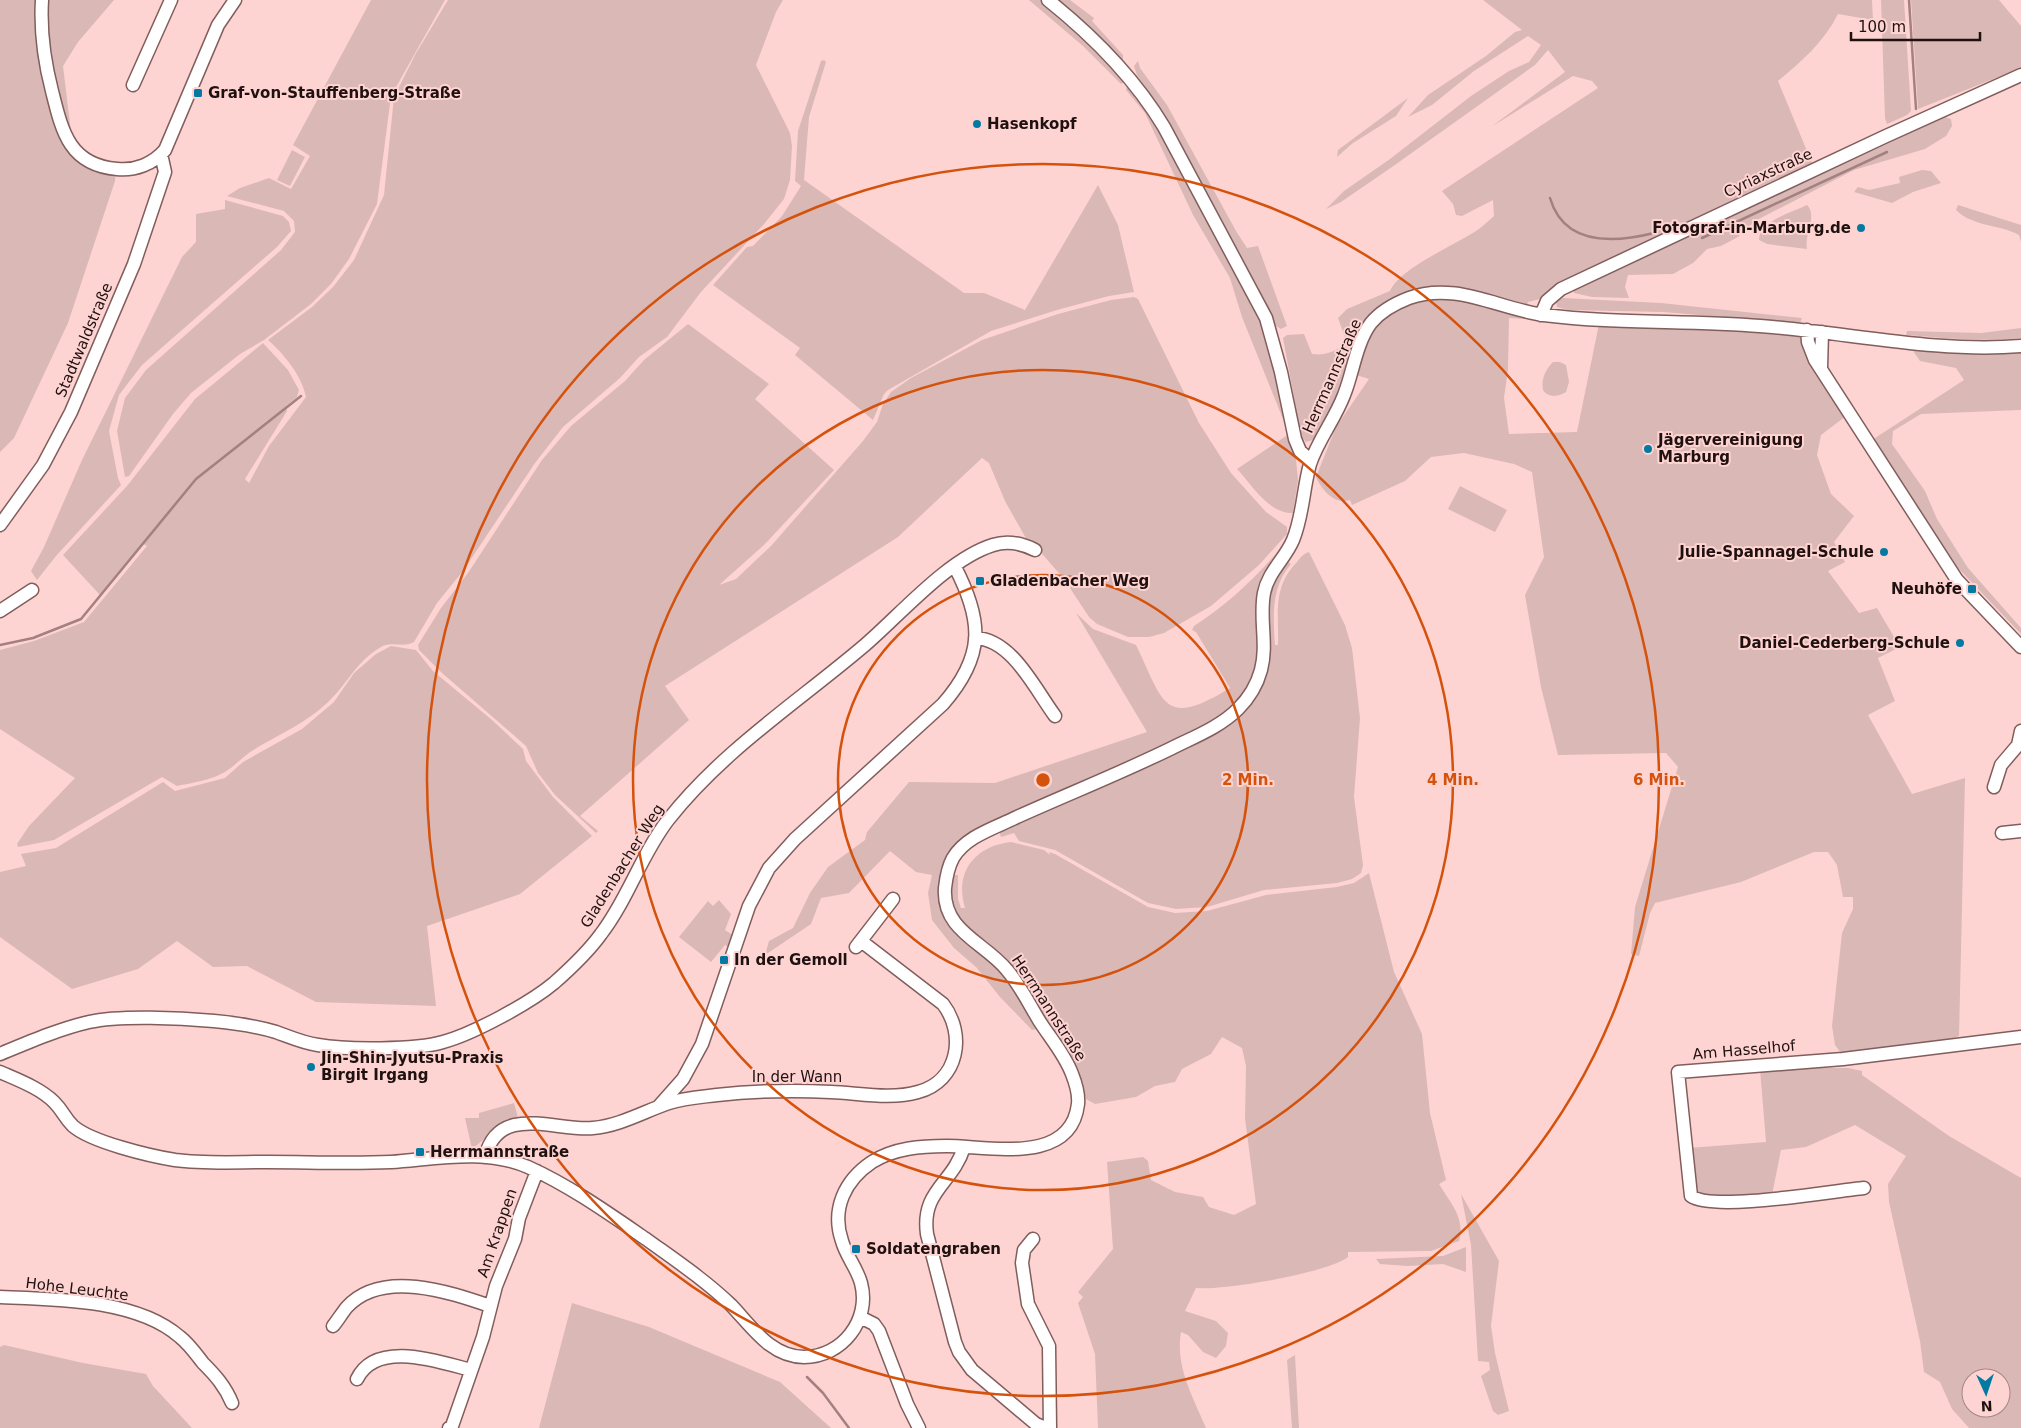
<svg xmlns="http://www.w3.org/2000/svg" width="2021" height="1428" viewBox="0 0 2021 1428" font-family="'DejaVu Sans',sans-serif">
	<rect width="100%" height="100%" fill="#fed4d2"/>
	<path fill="#dab8b6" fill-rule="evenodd" d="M 0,0 L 114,0 L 78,42 L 63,66 L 72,140 L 87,156 L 116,165 L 115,181 L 68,323 L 14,438 L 0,452 Z
		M 371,0 L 445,0 L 391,96 L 377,204 L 349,259 L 331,284 L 311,304 L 264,340 L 240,354 L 191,393 L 173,414 L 129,476 L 125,477 L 117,431 L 125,398 L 146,370 L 281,250 L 295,232 L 294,221 L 284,211 L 227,196 L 240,188 L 269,178 L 291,189 L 310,156 L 293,145 Z
		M 448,0 L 783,0 L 776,12 L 756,65 L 790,133 L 792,146 L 790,180 L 784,199 L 764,224 L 701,292 L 667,337 L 639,357 L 620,378 L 563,427 L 535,463 L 463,571 L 437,603 L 414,642 C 404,648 392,641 381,647 C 356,662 350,680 331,699 C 309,722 281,733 255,749 C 244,755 235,766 225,772 C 211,780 192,783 177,786 L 162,777 L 54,840 L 18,847 L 17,844 L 29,826 L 75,778 L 0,729 L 0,650 L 34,641 L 84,622 L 147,546 L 143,544 L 100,595 L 63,555 L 127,486 L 195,399 L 263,343 L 288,370 L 299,390 L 297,397 L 286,406 L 287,411 L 245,479 L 249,483 L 269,446 L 306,397 C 302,376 284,354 268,340 L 312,307 L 333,287 L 354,260 L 384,195 L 394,97 L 415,55 Z
		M 1029,0 L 1042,0 L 1088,39 L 1126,81 L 1121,84 L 1083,46 Z
		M 1056,0 L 1070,0 L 1094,18 L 1092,21 L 1123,55 L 1123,60 Z
		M 1483,0 L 1872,0 L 1873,20 L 1838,14 C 1824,42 1801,62 1778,81 L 1812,163 L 1557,283 L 1540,299 L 1528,302 L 1524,319 L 1509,318 L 1508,369 L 1504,398 L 1509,434 L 1577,432 L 1599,324 L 1685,326 L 1797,334 L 1803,341 L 1846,416 L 1821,435 L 1817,455 L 1831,494 L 1854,516 L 1834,542 L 1845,562 L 1828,571 L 1859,613 L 1877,608 L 1900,647 L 1878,658 L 1895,701 L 1868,715 L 1912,794 L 1965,778 L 1959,1036 L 1951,1039 L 1841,1053 L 1835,1045 L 1832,1026 L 1842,933 L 1853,909 L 1853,897 L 1843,897 L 1837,865 L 1828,852 L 1814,852 L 1741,882 L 1655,903 L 1650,913 L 1639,956 L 1631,954 L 1635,907 L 1678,767 L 1666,753 L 1558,755 L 1541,687 L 1525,595 L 1544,557 L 1532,472 L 1514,464 L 1464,453 L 1431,457 L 1405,481 L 1352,505 L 1350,500 C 1334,505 1322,490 1316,477 L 1336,427 L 1369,379 L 1347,372 L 1335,401 L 1313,440 L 1306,442 L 1301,436 L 1283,338 L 1287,335 L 1304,334 L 1312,354 C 1326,356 1336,351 1347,343 L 1338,318 L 1347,309 L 1390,291 C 1400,268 1455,245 1476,231 C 1482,227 1488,221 1494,216 L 1493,200 L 1462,216 L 1456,215 L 1453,204 L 1442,191 L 1598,88 L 1592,81 L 1573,76 L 1491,127 L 1565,72 L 1548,50 L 1535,65 L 1392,167 L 1341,202 L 1326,209 L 1344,191 L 1390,159 L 1471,96 L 1509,71 L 1529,62 L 1541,45 L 1528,36 L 1474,71 L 1432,105 L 1408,117 L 1428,95 L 1486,56 L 1515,32 L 1522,30 Z
		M 1881,0 L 1904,0 L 1911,111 L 1907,115 L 1887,124 L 1885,118 Z
		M 1911,0 L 1999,0 L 2021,26 L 2021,68 L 1918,109 Z
		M 824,60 L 826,62 L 809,117 L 804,180 L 964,293 L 984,293 L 1025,310 L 1098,185 L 1118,225 L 1134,292 L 1109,296 L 1057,310 L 991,331 L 888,390 L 884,394 L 873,420 L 795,355 L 800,348 L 713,285 L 747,247 L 753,246 L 782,216 L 801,186 L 795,181 L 798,131 L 821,61 Z
		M 1138,61 L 1140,68 L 1167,105 L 1236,231 L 1247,248 L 1258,246 L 1287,326 L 1281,329 L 1276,326 L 1267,305 L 1176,136 L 1160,107 L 1137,75 L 1134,66 Z
		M 1133,85 L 1151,110 L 1264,319 L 1296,459 L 1298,480 L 1293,513 C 1269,514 1252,485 1237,469 L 1289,434 L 1242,317 L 1230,278 L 1193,215 L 1145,113 L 1126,90 L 1127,86 Z
		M 1408,98 L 1396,116 L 1353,143 L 1337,157 L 1338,150 Z
		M 1945,117 L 1951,119 L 1952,126 L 1946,136 L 1925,149 L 1854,170 L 1755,221 L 1738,237 L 1721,246 L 1707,249 L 1693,263 L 1673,274 L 1628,275 L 1625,287 L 1629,298 L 1592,297 L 1574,293 L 1574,290 Z
		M 292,150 L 305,157 L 290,186 L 277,180 Z
		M 1922,170 L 1931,171 L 1941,183 L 1913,192 L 1892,203 L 1854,192 L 1858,187 L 1869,190 L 1900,183 L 1899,177 Z
		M 225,200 L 283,216 L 289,222 L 291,231 L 277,247 L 142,365 L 119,395 L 109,431 L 118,478 L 121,485 L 56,556 L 37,580 L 31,571 L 44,547 L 82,460 L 182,257 L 196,242 L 196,214 L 225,209 Z
		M 1807,205 C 1818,216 1804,234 1807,249 L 1767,244 L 1759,240 C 1759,221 1793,212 1807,205 Z
		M 1958,205 L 2021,225 L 2021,242 L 2019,235 C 1999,224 1973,227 1956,210 Z
		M 1134,297 L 1138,299 L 1199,423 L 1231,473 L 1266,512 L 1287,527 L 1287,534 L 1259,565 L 1211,606 L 1164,633 L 1149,637 L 1128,637 L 1097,624 L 1089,617 L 1064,579 L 1037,548 L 1028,542 L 1005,501 L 989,463 L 982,458 L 898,537 L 665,686 L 689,720 L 580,816 L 598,831 L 596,833 L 555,795 L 538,773 L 526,746 L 442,673 L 419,650 L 418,645 L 441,608 L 468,573 L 542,460 L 571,426 L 625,381 L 644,360 L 688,324 L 769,384 L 755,399 L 834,470 L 765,544 L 719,585 L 736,579 L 771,546 L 863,441 L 877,422 L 883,404 L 891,392 L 911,378 L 982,340 L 1058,314 L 1111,300 Z
		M 1563,298 L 1661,303 L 1802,318 L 1800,323 L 1783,322 L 1663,312 L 1569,310 L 1557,307 L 1556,301 Z
		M 2021,328 L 2021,338 C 1983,342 1944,338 1906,335 L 1907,331 L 1981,333 Z
		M 1909,345 L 2021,351 L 2021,410 L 1921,414 L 1893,431 L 1892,444 L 1925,491 L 1937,519 L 1968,568 L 2021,628 L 2021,634 L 1959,569 L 1948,559 L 1931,534 L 1903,483 L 1891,470 L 1872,440 L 1964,380 L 1956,368 L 1920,361 Z
		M 1553,362 L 1560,362 L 1566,365 L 1569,382 L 1566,392 C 1559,397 1548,398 1543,390 C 1541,380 1545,370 1553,362 Z
		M 1460,486 L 1507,510 L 1495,532 L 1448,509 Z
		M 1287,541 L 1276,559 L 1255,670 L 1250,685 L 1235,706 L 1218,720 L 1107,773 L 1025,805 L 963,840 L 943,913 C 955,935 974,945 992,962 C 1013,982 1023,1006 1037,1029 L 1032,1030 L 1000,997 L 976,967 L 954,948 L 932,920 L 928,893 L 932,875 L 916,872 L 890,851 L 849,893 L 821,898 L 811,924 L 765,955 L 769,941 L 793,928 L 810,893 L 828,867 L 865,840 L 867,832 L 909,782 L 995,783 L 1147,732 L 1076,613 L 1093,629 L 1136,645 C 1164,703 1163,729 1230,688 L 1196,632 L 1192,630 L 1194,626 C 1231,602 1259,574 1287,541 Z
		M 1309,552 L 1345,625 L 1352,648 L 1360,718 L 1354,797 L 1363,865 L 1361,873 L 1352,879 L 1337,883 L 1264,890 L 1207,907 L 1176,909 L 1148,903 L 1055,850 L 1019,841 L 1014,833 L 1001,837 L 999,830 L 1118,781 L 1220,730 L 1248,705 L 1267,617 L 1269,588 L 1285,559 L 1291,564 C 1271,587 1273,616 1275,645 L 1278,645 C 1279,614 1272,587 1297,562 C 1300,558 1303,554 1309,552 Z
		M 391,646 L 416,650 L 433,671 L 492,720 L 523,749 L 526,761 L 553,797 L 592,836 L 520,894 L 427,926 L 436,1006 L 316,1002 L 247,966 L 213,967 L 177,941 L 138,969 L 72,989 L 0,937 L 0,872 L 26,866 L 21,854 L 56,848 L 163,782 L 175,791 L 225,778 L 243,762 L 302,729 L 334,702 L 354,673 L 376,654 Z
		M 1011,842 L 1044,850 L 1050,855 L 1049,852 L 1055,854 L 1148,907 L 1175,913 L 1207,911 L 1266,895 L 1337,887 L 1354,883 L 1369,873 L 1394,972 L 1422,1034 L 1430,1113 L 1446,1180 L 1439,1184 C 1450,1202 1466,1219 1459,1241 L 1431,1251 L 1348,1252 L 1348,1257 C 1328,1273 1222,1291 1196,1288 L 1185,1311 L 1216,1321 L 1228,1333 L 1226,1346 L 1216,1358 L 1203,1352 L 1188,1335 L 1181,1332 C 1175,1366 1193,1397 1206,1428 L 1098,1428 L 1095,1354 L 1078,1303 L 1083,1297 L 1078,1292 L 1113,1249 L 1107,1162 L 1143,1157 L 1148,1161 L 1151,1180 L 1175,1192 L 1203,1197 L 1209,1207 L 1234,1215 L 1256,1204 L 1245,1118 L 1246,1066 L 1242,1048 L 1222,1037 L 1211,1054 L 1182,1069 L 1175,1082 L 1155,1086 L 1136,1097 L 1095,1104 L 1086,1099 C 1081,1083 1079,1069 1070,1055 C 1058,1037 1042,1021 1037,1000 L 1028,996 L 954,917 L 950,887 L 952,875 L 958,875 L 958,899 L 961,908 L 965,908 C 954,872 975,846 1011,842 Z
		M 719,900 L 731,914 L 725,930 L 734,936 L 728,947 L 725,945 L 711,962 L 679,937 L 708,901 L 713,906 Z
		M 1793,1068 L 1848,1068 L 1862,1071 L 1862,1075 L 1949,1136 L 2021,1178 L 2021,1428 L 1969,1428 L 1952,1409 L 1940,1382 L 1924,1372 L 1920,1341 L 1889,1202 L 1888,1184 L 1906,1156 L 1855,1125 L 1806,1147 L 1781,1150 L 1772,1195 L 1706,1199 L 1694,1190 L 1689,1148 L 1766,1142 L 1760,1069 ZM 1971,1378 L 2001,1378 L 2001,1408 L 1971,1408 Z
		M 514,1103 L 519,1121 L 493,1132 L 472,1149 L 465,1118 L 479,1118 L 479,1113 Z
		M 1461,1194 L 1499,1261 L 1491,1326 L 1495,1353 L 1509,1411 L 1498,1415 L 1493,1411 L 1481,1376 L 1490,1370 L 1489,1362 L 1478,1361 L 1471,1245 Z
		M 1466,1247 L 1466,1272 L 1443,1264 L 1408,1266 L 1380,1264 L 1376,1259 L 1443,1256 Z
		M 572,1303 L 649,1327 L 780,1382 L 831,1428 L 539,1428 Z
		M 4,1345 L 83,1363 L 146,1374 L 153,1386 L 192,1428 L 0,1428 L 0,1347 Z
		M 1295,1355 L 1299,1428 L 1292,1428 L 1287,1360 Z"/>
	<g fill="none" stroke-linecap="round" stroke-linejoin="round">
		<path stroke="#a28180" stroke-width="2.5" d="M 1909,0 L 1916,109
			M 1550,198 C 1564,246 1614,243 1654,233
			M 1702,238 L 1887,152
			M 0,645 L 33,638 L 81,619 L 196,479 L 301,396
			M 807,1377 L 823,1393 L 849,1428"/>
		<g stroke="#815d5c" stroke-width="15">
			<path id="minor" d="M 42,0 C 40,32 44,60 52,91 C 62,131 69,165 117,169 C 135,171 153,164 165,150 L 218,25 L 235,0
				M 1048,0 C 1093,36 1134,77 1164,127 L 1266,318 L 1281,372 L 1295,439 L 1300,451 L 1311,461
				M 133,85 L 171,0
				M 1541,315 L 1547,301 L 1561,289 L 1884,137 L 2021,75
				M 1807,330 L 1808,342 L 1815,360 L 1957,580 L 2021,647
				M 1821,368 L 1822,332
				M 0,525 L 43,465 L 71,412 L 134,264 L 165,172 L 161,154
				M 0,611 L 32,590
				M 975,638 C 1012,639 1035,689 1055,716
				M 1994,787 L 2001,765 L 2018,745 L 2021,731
				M 2002,833 L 2021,831
				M 856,947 L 893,899
				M 0,1054 C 29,1042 59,1029 89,1022 C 120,1015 181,1018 214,1021 C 235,1023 256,1026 276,1032 C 290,1037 303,1043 318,1045 C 346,1050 416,1050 443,1042 C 473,1034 530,1003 554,983 C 571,968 588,952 601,934 C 628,899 641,855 668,820 C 723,750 798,702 865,645 C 901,614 948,559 993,545 C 1008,540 1021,543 1035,550
				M 0,1072 C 18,1080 40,1088 54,1102 C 64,1112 63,1116 73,1126 C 91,1142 150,1156 175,1160 C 205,1164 237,1162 267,1162 C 308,1162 349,1164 391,1162 C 436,1159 485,1148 528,1167 C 570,1186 608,1213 646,1239 C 675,1260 705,1280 731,1305 C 752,1327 771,1357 804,1357 C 842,1357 871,1320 861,1283 C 857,1268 846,1256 842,1241 C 831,1209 845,1180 872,1162 C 894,1148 921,1146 947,1146 C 988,1146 1071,1166 1078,1104 C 1079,1094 1076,1084 1072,1074 C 1065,1055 1051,1039 1040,1022 C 1029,1004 1020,985 1007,970 C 984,942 942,931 945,888 C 946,879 948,867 953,858 C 966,836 995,828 1017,817 C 1068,794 1121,773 1172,748 C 1194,737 1220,727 1238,709 C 1249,698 1257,685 1261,670 C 1268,644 1259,619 1264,593 C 1268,572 1285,559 1293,540 C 1303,516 1303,489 1310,464 C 1318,440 1335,419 1344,395 C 1353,373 1356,343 1371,323 C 1380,312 1396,303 1409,298 C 1455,281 1499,309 1544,315 C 1615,324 1688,320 1760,326 C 1846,332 1934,353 2021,346
				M 659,1106 L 683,1079 L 702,1044 L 749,906 L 769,868 L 795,839 L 943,704 C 985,656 983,621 955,567
				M 964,1147 C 953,1184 921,1190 927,1234 L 955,1342 L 959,1352 L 972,1370 L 1036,1424 L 1046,1428
				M 485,1157 C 499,1102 557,1132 593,1128 C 619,1126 645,1111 669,1103 C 684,1098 701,1097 717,1095 C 754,1091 794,1090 831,1092 C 858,1093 891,1100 918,1092 C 959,1081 966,1034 943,1004 L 861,941
				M 1864,1188 C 1832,1191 1713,1212 1691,1196 L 1678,1072 L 1843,1059 L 2021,1037
				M 1033,1239 L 1024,1250 L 1022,1263 L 1028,1304 L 1049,1346 L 1050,1428
				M 0,1297 C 55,1299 137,1299 180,1337 C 189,1344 196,1354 203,1363 C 215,1375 225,1386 232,1403
				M 860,1317 L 874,1324 L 879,1331 L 907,1404 L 919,1428
				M 333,1326 C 338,1320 342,1313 347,1307 C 382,1269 449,1292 490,1306
				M 357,1379 C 376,1339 440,1362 471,1370
				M 449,1428 L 452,1426 L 483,1337 L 496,1286 L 515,1239 L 519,1218 L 537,1171"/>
		</g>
		<use href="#minor" stroke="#fff" stroke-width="12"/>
	</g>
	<g fill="none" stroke="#d4520c" stroke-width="2.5">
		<circle cx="1043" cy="780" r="205"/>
		<circle cx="1043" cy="780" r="410"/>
		<circle cx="1043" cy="780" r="616"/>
	</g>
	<g fill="#047aa2" stroke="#fed4d2" stroke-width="2">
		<rect x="193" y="88" width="10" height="10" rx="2.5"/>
		<circle cx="977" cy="124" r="5"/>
		<circle cx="1861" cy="228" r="5"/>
		<circle cx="1648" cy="449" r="5"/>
		<circle cx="1884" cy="552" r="5"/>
		<rect x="975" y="576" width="10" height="10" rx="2.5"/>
		<rect x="1967" y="584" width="10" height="10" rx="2.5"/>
		<circle cx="1960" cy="643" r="5"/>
		<rect x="719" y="955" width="10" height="10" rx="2.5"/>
		<circle cx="311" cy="1067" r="5"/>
		<rect x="415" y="1147" width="10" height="10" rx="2.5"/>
		<rect x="851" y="1244" width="10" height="10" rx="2.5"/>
	</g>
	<g text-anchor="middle" stroke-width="4" stroke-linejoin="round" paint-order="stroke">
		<g font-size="15" font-weight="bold" fill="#201111" stroke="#fed4d2" text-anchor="start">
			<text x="208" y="98">Graf-von-Stauffenberg-Straße</text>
			<text x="987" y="129">Hasenkopf</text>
			<text x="1851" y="233" text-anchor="end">Fotograf-in-Marburg.de</text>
			<text x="1658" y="445">Jägervereinigung<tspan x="1658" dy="17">Marburg</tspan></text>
			<text x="1874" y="557" text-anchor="end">Julie-Spannagel-Schule</text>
			<text x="990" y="586">Gladenbacher Weg</text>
			<text x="1962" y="594" text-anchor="end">Neuhöfe</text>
			<text x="1950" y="648" text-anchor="end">Daniel-Cederberg-Schule</text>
			<text x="734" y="965">In der Gemoll</text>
			<text x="321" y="1063">Jin-Shin-Jyutsu-Praxis<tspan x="321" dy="17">Birgit Irgang</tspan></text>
			<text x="430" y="1157">Herrmannstraße</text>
			<text x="866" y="1254">Soldatengraben</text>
		</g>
		<g font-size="15" fill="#201111" stroke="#fed4d2">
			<text transform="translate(1768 173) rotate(-25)" y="5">Cyriaxstraße</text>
			<text transform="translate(84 340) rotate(-67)" y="5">Stadtwaldstraße</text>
			<text transform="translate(1332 376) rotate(-66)" y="5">Herrmannstraße</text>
			<text transform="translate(622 866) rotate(-58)" y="5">Gladenbacher Weg</text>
			<text transform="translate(1049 1008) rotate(57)" y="5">Herrmannstraße</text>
			<text transform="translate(1744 1050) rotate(-5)" y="5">Am Hasselhof</text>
			<text x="797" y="1082">In der Wann</text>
			<text transform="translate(497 1233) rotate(-71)" y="5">Am Krappen</text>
			<text transform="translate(77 1289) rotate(7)" y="5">Hohe Leuchte</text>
		</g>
	</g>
	<circle cx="1043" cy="780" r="8" fill="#d4520c" stroke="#fed4d2" stroke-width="2.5"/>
	<g font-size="15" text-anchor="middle" font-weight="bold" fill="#d4520c" stroke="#fed4d2" stroke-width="4" stroke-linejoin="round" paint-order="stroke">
		<text x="1248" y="785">2 Min.</text>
		<text x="1453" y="785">4 Min.</text>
		<text x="1659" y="785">6 Min.</text>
	</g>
	<g transform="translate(1986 1393) rotate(177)"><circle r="24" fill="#fed4d2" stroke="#a58685"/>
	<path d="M0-4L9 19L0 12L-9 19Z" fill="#047aa2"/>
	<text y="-8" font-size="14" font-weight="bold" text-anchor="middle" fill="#201111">N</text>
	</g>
	<path d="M1851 32v8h129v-8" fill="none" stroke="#201111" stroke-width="2.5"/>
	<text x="1858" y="32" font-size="15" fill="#201111" stroke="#fed4d2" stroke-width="4" paint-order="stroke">100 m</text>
</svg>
